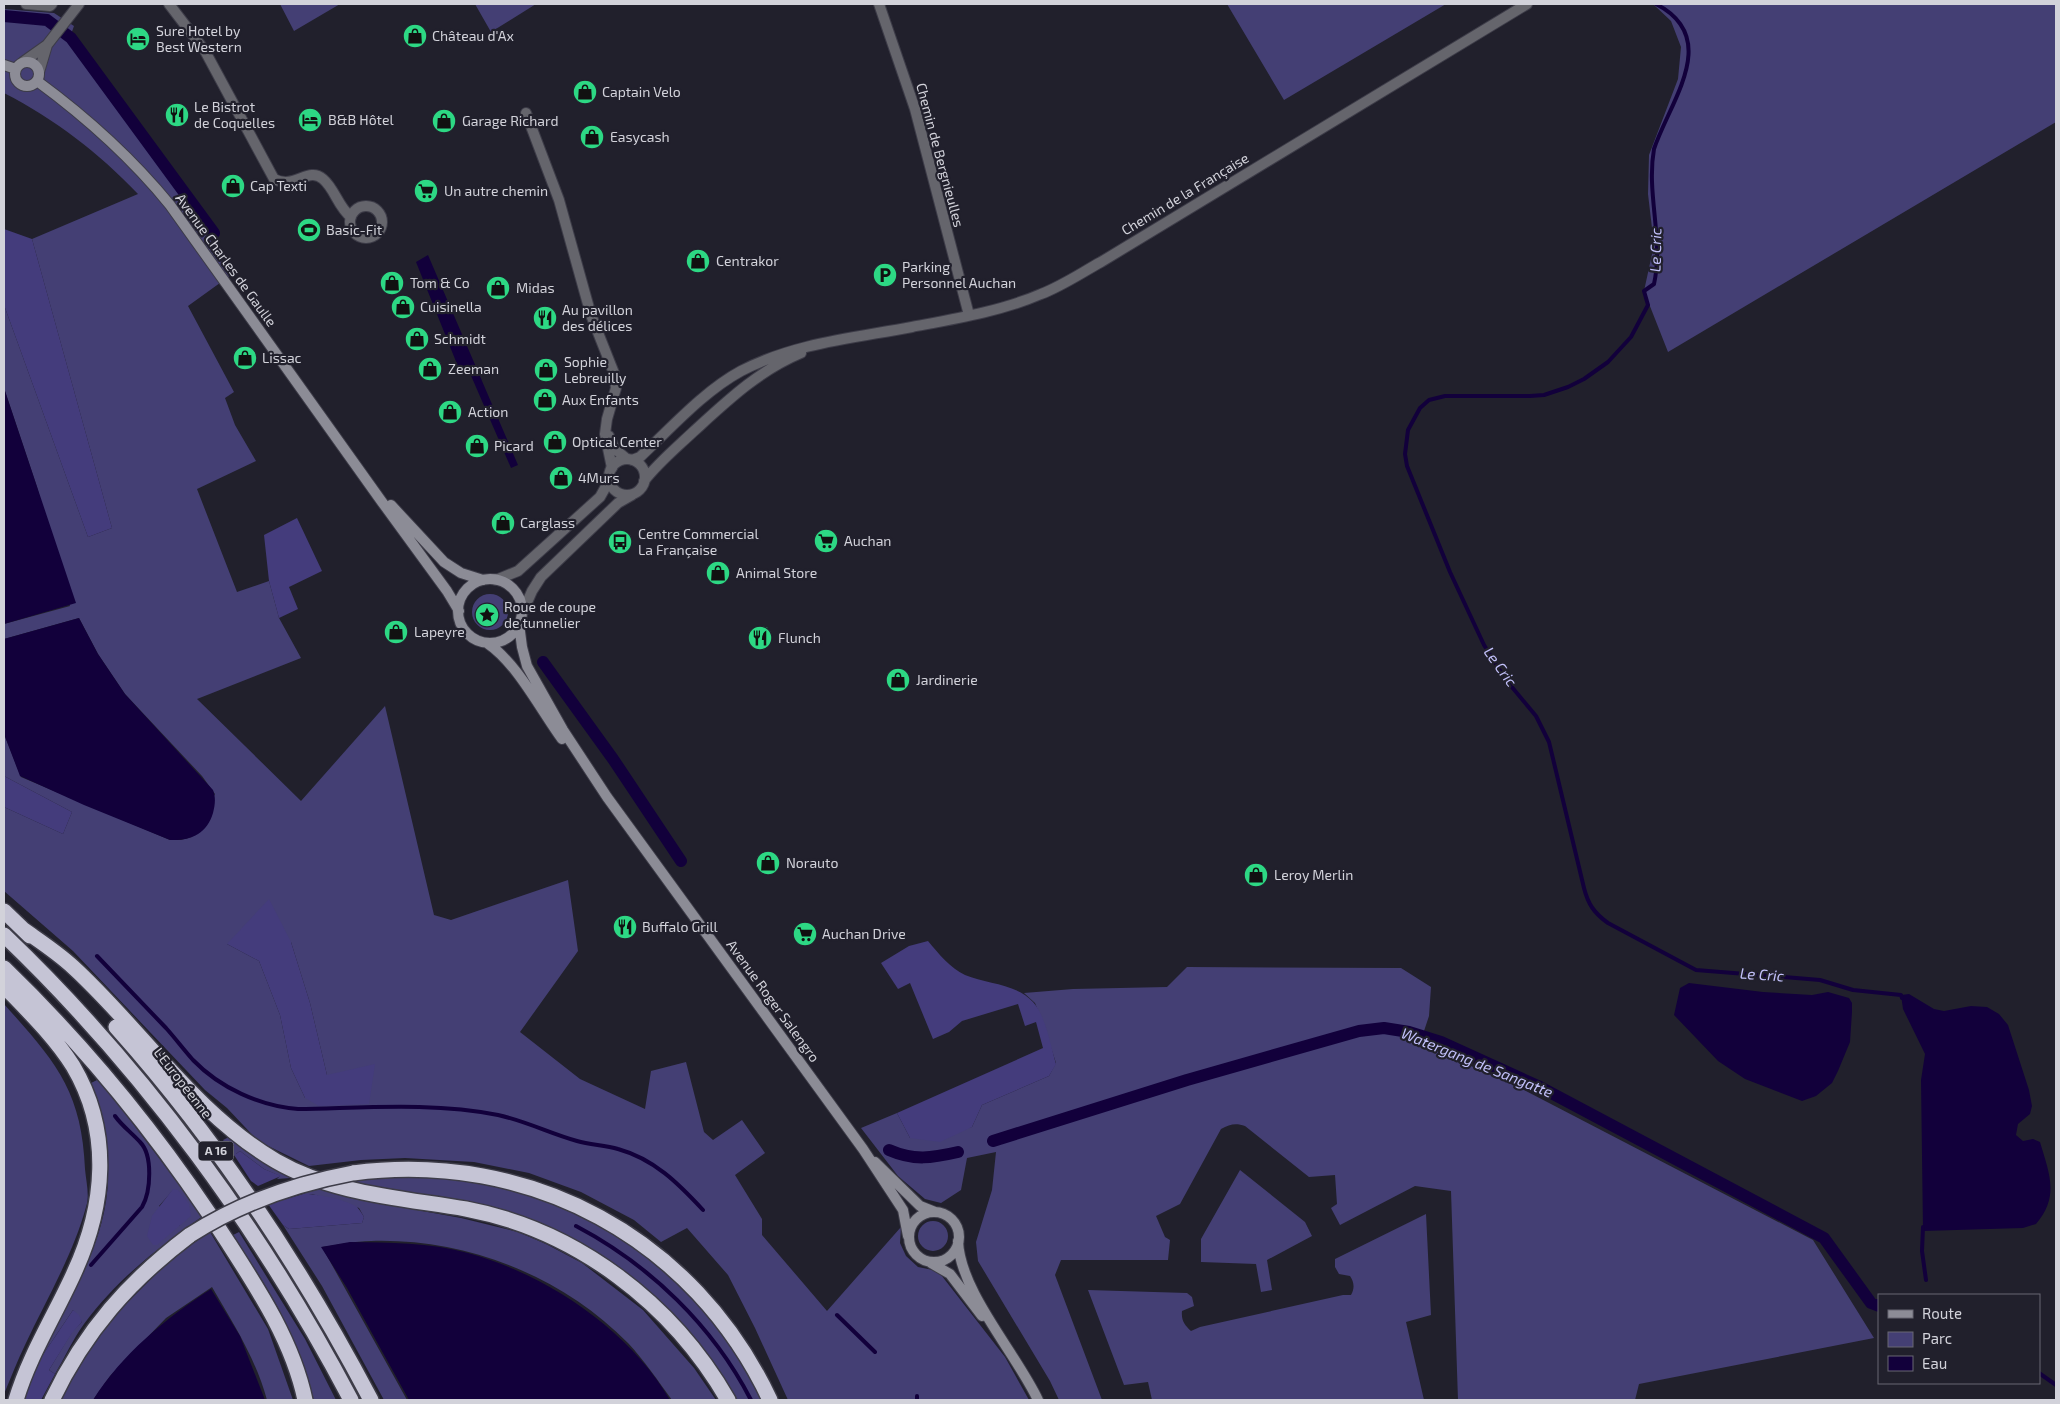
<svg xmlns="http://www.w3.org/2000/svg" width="2060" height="1404" viewBox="0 0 2060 1404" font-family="'Exo 2',sans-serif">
	<rect width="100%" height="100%" fill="#21202c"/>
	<path fill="#443f74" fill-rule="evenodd" d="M 280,4 L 340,4 L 294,31 Z
		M 475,4 L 536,4 L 491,32 Z
		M 1227,4 L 1446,4 L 1284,100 Z
		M 1653,4 L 2056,4 L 2056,122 L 1668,352 L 1644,291 L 1654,245 L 1648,194 L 1649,155 L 1678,79 L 1681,47 L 1671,21 Z
		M 4,9 L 54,13 L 74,26 L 69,40 L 194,213 L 231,275 L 188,306 L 234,392 L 225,398 L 235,425 L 256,461 L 197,489 L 237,592 L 269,581 L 279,618 L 301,658 L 197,699 L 301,801 L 385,706 L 434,915 L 451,920 L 568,880 L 578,951 L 520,1032 L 580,1079 L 645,1109 L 651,1071 L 686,1062 L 704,1132 L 713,1140 L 742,1120 L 765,1153 L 735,1175 L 762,1219 L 762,1235 L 827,1311 L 901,1227 L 900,1243 L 906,1256 L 918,1267 L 938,1271 L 1005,1357 L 1029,1400 L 788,1400 L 755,1328 L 728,1275 L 687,1228 L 661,1242 L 634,1220 L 581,1192 L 529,1173 L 474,1162 L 405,1158 L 361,1160 L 309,1166 L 258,1141 L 227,1108 L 205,1090 L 73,951 L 4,891 L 4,807 L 63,834 L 72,812 L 4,776 L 4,734 L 21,777 L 170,840 L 181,840 L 192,837 L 215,794 L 202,776 L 125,694 L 98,654 L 79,618 L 4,639 L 4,624 L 70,606 L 37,487 L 4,388 L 4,305 L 88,537 L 112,528 L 32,239 L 138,194 C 98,152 56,120 4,93 ZM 291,942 L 310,1003 L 327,1075 L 305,1098 L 291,1068 L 280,1015 L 259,961 L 227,944 Z
		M472 612a18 18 0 1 1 36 0a18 18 0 1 1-36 0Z
		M 1187,967 L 1401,968 L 1431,987 L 1429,1016 L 1420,1043 L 1522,1089 L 1813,1240 L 1874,1338 L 1639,1384 L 1635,1400 L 1458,1400 L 1451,1191 L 1415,1186 L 1340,1225 L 1331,1208 L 1337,1204 L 1335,1175 L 1309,1177 L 1245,1126 C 1236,1123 1230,1124 1221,1129 L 1180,1204 L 1156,1216 L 1165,1237 L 1170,1240 L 1168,1260 L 1061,1260 L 1055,1275 L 1102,1400 L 1059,1400 L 1050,1381 L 978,1261 L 976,1242 L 992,1190 L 996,1152 L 967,1158 L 961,1190 L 941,1203 L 925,1199 L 898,1176 L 861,1128 L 897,1113 L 910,1138 L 972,1127 L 982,1105 L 1049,1076 L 1056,1063 L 1042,1020 L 1035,1003 L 1024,993 L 1073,989 L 1167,987 Z
		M 4,1004 C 54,1060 82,1090 85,1169 C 86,1181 90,1196 86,1207 C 73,1255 46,1300 25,1345 C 17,1361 11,1378 4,1394 Z
		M 99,1079 L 203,1216 C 159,1247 117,1279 84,1324 C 73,1339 65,1357 55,1374 L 49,1370 L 72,1332 L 82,1322 L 73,1310 L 36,1365 C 65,1307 109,1240 108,1174 C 107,1143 97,1113 89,1084 ZM 173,1190 L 180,1226 L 159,1206 Z
		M 229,1137 L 245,1151 L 290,1178 L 277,1179 L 280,1176 L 264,1169 L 240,1151 L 236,1154 L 236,1158 L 223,1140 Z
		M 1240,1170 L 1305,1222 L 1312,1236 L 1267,1260 L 1272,1290 L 1261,1292 L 1256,1264 L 1201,1262 L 1201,1239 Z
		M 386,1175 L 456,1177 L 543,1196 L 623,1236 L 703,1305 L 726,1336 L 764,1400 L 735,1400 L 719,1371 L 684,1326 L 662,1303 L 626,1275 L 464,1201 L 367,1186 L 350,1179 Z
		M 318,1187 L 367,1201 L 461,1218 L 518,1232 L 546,1244 L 582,1263 L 643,1310 L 694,1368 L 716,1400 L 672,1400 C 658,1381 644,1360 628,1343 C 561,1275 465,1238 371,1241 C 355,1241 338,1245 322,1247 L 407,1400 L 384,1400 L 322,1286 L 283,1225 L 289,1229 L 362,1223 L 364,1217 L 359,1208 L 312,1194 L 303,1194 Z
		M 1426,1214 L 1431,1315 L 1406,1322 L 1424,1400 L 1152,1400 L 1148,1382 L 1124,1385 L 1088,1290 L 1187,1293 L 1192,1297 L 1194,1306 L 1182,1311 C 1181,1321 1185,1325 1191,1331 L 1200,1327 L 1343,1295 L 1351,1295 C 1355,1288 1354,1282 1350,1276 L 1339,1274 L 1335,1267 L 1335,1259 Z
		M918 1236a15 15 0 1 1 30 0a15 15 0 1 1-30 0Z
		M 210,1232 L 268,1329 L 293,1400 L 267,1400 C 256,1359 233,1323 212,1287 L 166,1318 L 110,1376 L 93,1400 L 60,1400 L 75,1369 L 106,1324 L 173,1257 Z
		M 239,1232 L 305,1339 L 336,1400 L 311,1400 C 307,1384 304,1368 298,1352 C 283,1310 257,1272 233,1235 Z"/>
	<path fill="#443c7c" d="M 4,229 L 32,239 L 112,528 L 88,537 L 4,305 Z
		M 297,518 L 322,571 L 289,587 L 298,609 L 279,618 L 269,581 L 264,535 Z
		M 4,776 L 72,812 L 63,834 L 4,807 Z
		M 269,899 L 291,942 L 310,1003 L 327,1075 L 375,1064 L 369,1104 L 319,1106 L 305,1098 L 291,1068 L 280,1015 L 259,961 L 227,944 Z
		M 928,941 C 939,954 950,968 965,975 C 987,984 1017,984 1033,1002 C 1045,1014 1051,1047 1056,1064 L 1049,1076 L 982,1105 L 972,1127 L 940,1142 L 910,1138 L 897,1113 L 1043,1048 L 1036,1022 L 1025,1026 L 1018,1004 L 962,1021 L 949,1032 L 933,1039 L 910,983 L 898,989 L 881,963 L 909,946 Z
		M 240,1151 L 264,1169 L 281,1176 L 258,1186 L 251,1181 L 236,1158 L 236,1154 Z
		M 173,1189 L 178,1190 L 189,1204 L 191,1216 L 157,1245 L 153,1245 L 147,1236 L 152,1216 Z
		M 303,1194 C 315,1193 348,1200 357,1207 C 360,1210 362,1214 364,1217 L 362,1223 L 289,1229 L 283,1225 L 268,1204 Z
		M 73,1310 L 79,1315 L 82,1322 L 72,1333 L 49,1370 L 55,1374 L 41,1400 L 23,1400 L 36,1365 Z"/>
	<path fill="#12003b" d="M 428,255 L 518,465 L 511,468 L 469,371 L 461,374 L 416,262 Z
		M 4,388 L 76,603 L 4,624 Z
		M 79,618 L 98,654 L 125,694 L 213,790 C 216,798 215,805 213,813 C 207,834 190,841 170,840 L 84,805 L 20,776 L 4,734 L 4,639 Z
		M 1689,983 L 1763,992 L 1812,995 L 1828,992 L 1849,998 L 1852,1003 L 1852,1012 L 1850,1042 L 1838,1071 L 1832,1083 L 1816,1096 L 1802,1101 L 1745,1079 L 1718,1061 L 1674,1015 L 1680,988 Z
		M 1909,994 L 1934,1009 L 1944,1011 L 1971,1006 L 1987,1007 L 1999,1014 L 2008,1025 L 2029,1090 L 2032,1106 L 2030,1114 L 2018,1124 L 2016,1135 L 2023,1141 L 2033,1139 L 2040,1142 C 2049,1173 2060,1196 2036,1224 L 2023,1228 L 1923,1231 L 1921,1080 L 1925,1054 L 1903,1009 L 1901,995 Z
		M 350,1242 C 389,1243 429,1242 468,1253 C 545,1274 629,1329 670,1400 L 409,1400 L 347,1288 L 321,1247 Z
		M 211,1289 L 240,1336 L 265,1400 L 93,1400 C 122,1354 166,1318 211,1289 Z"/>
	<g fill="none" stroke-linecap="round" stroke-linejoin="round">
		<path stroke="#12003b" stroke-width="4" d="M 1656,4 C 1722,38 1670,101 1654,149 C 1646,194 1664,239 1654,284 L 1644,291 L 1648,305 L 1631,337 L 1608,362 L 1584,379 L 1568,387 L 1544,395 L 1530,396 L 1445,396 L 1429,400 L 1420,408 L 1408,430 L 1405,454 L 1407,466 L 1450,572 L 1484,645 L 1506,680 L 1536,716 L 1549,742 L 1584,888 C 1588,904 1594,913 1608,923 L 1696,970 L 1820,980 L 1853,990 L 1901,995 L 1902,998
			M 97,956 C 120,980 143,1004 166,1028 C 175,1038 184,1050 193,1060 C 220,1088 260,1106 298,1109 C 364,1108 433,1102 498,1115 C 526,1121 551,1134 577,1141 C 591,1145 605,1145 618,1149 C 654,1159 678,1183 703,1210
			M 576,1226 C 650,1265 713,1326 751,1400
			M 1923,1227 L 1922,1251 L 1926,1280
			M 91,1265 L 142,1207 C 151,1191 153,1155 140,1142 C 132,1133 122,1126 115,1116
			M 837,1315 L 875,1352
			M 2039,1373 L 2056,1385
			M 917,1400 L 917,1396"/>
		<path stroke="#12003b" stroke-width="12" d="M 4,16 L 47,20 L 71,38 L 214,233
			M 543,662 L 613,759 L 681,861
			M 993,1141 L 1187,1080 L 1359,1031 L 1384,1028 L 1409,1032 L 1441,1042 L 1540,1087 L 1636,1138 L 1824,1238 L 1871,1303 L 1879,1306
			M 889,1150 C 914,1161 932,1158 958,1152"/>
		<g stroke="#3d3c48" stroke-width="12">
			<path id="minor" d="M 26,4 L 50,6 L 52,4
				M 169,4 L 205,51 L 274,179 C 295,190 308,166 323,179 C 335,189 338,207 351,217
				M 879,4 L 915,109 L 969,315
				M 23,62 L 47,45
				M 39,72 L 47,45 L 79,4
				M 526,113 L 559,200 L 591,315 L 614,373 L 616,388 L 607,419 L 605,434 L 612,468
				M350 222a16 16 0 1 1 32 0a16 16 0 1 1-32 0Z
				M 609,436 L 615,449 L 627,459"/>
		</g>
		<g stroke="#3d3c48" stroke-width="12">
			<path id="tertiary" d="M609 477a18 18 0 1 1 36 0a18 18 0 1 1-36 0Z
				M 632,460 L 640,457 C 671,428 704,391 741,371 C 795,343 854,338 912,327 C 954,319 1002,311 1041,294 C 1062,286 1081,273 1101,262 L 1527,4
				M 644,481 C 658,463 676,448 693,432 C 727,401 758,371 801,353
				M 496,580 L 518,571 L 600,497 L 609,481
				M 522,614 L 532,591 L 541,577 L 618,503 L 632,495"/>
		</g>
		<g stroke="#3d3c48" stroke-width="12">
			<path id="secondary" d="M15 74a12 12 0 1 1 24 0a12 12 0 1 1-24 0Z
				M 4,65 L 16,69
				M 37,81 C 86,117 131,157 170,205 L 382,502 L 447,591 L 459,611
				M 391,505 L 444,562 L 461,573 L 483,580
				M458 611a32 32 0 1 1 64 0a32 32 0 1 1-64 0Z
				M 519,624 L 522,647 L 527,666 L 563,730 L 607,797 L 863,1149 L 903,1210 L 908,1236
				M 487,643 C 517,663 540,709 562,739
				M 875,1162 L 920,1206 L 935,1212
				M909 1237a25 25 0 1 1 50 0a25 25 0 1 1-50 0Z
				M 958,1241 C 960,1292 1016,1353 1038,1400
				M 931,1263 L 950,1274 L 982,1316"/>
		</g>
		<g stroke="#3d3c48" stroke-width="18">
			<path id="motorway" d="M 4,911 L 30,936
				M 24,930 C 41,942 58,953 73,967 C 142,1030 194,1113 276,1161 C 333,1194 402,1198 466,1209 C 577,1230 673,1304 728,1400
				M 4,935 C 144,1069 261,1229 351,1400
				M 4,968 C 89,1050 165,1144 229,1244 C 260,1292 293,1343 305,1400
				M 4,986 C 28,1011 54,1036 73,1066 C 112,1132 105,1206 74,1273 C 55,1315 29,1356 16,1400
				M 116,1027 C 216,1139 301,1267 371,1400
				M 353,1173 C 530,1150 694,1238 770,1400
				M 52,1400 C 85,1331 129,1281 190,1235"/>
		</g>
		<use href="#minor" stroke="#65656c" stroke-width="10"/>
		<use href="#tertiary" stroke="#65656c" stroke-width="10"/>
		<use href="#secondary" stroke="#8c8c96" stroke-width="10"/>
		<use href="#motorway" stroke="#c5c4d5" stroke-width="15"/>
		<g stroke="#3d3c48" stroke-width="18" stroke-linecap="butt">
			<path id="motorway-bridge" d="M 190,1235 C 240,1203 294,1184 353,1173"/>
		</g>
		<use href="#motorway-bridge" stroke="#c5c4d5" stroke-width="15"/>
	</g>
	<defs>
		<g id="shop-disc" transform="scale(1.25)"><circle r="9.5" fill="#2dd884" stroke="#21202c"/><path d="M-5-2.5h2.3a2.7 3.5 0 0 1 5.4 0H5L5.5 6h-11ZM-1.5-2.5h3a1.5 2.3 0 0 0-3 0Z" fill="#111"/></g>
		<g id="hotel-disc" transform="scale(1.25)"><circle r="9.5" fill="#2dd884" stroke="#21202c"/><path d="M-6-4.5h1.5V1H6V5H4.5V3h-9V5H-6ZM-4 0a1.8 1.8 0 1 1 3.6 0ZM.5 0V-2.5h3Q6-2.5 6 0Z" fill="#111"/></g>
		<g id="restaurant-disc" transform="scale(1.25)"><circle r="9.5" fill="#2dd884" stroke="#21202c"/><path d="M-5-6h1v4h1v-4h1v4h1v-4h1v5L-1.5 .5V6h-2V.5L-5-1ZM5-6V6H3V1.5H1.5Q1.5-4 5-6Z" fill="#111"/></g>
		<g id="supermarket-disc" transform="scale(1.25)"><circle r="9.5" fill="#2dd884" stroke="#21202c"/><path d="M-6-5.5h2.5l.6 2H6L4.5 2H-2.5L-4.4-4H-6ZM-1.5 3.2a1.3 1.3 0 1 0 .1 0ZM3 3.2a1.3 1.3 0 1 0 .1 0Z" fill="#111"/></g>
		<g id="stadium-disc" transform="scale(1.25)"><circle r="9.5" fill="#2dd884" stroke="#21202c"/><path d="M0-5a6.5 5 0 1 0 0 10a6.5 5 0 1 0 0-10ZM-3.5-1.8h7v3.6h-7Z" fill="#111"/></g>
		<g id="parking-disc" transform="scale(1.25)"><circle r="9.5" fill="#2dd884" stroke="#21202c"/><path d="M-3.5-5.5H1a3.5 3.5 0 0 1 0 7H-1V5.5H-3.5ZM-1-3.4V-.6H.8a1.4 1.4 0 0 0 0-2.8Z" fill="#111"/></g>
		<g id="bus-disc" transform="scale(1.25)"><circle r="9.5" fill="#2dd884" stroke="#21202c"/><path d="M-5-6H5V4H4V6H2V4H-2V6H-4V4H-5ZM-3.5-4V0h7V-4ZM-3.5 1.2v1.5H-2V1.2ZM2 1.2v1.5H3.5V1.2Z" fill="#111"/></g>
		<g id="sight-disc" transform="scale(1.25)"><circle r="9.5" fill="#2dd884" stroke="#21202c"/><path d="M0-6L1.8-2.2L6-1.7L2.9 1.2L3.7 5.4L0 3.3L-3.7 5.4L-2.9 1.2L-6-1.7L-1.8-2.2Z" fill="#111"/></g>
	</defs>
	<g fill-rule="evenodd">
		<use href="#shop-disc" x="415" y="36"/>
		<use href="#hotel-disc" x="138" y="39"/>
		<use href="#shop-disc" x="585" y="92"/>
		<use href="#restaurant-disc" x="177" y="115"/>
		<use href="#hotel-disc" x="310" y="120"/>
		<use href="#shop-disc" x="444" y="121"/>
		<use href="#shop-disc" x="592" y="137"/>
		<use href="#shop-disc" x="233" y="186"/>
		<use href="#supermarket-disc" x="426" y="191"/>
		<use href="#stadium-disc" x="309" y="230"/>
		<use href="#shop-disc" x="698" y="261"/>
		<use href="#parking-disc" x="885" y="275"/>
		<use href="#shop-disc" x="392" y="283"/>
		<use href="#shop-disc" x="498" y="288"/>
		<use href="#shop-disc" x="403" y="307"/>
		<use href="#restaurant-disc" x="545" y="318"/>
		<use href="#shop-disc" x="417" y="339"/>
		<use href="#shop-disc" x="245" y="358"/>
		<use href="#shop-disc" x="430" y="369"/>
		<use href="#shop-disc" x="546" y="370"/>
		<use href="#shop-disc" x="545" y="400"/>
		<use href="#shop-disc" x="450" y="412"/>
		<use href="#shop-disc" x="555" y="442"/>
		<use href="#shop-disc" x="477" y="446"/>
		<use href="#shop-disc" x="561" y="478"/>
		<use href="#shop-disc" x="503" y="523"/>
		<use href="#supermarket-disc" x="826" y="541"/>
		<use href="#bus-disc" x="620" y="542"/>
		<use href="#shop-disc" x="718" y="573"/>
		<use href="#sight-disc" x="487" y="615"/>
		<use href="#shop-disc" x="396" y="632"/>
		<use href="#restaurant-disc" x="760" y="638"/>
		<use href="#shop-disc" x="898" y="680"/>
		<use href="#shop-disc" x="768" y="863"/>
		<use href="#shop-disc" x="1256" y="875"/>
		<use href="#restaurant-disc" x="625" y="927"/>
		<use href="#supermarket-disc" x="805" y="934"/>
	</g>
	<g text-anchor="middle" stroke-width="4.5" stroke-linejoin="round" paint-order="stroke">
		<rect fill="#21202c" stroke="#9d9da6" stroke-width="1" x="198.5" y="1141.5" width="35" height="19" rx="4"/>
		<g font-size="12" font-weight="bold" fill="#d2d2da">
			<text x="216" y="1155">A 16</text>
		</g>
		<g font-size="14" fill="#d2d2da" stroke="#21202c" text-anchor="start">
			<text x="156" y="36">Sure Hotel by<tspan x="156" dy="16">Best Western</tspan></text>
			<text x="432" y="41">Château d'Ax</text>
			<text x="602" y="97">Captain Velo</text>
			<text x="194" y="112">Le Bistrot<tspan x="194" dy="16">de Coquelles</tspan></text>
			<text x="328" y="125">B&amp;B Hôtel</text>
			<text x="462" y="126">Garage Richard</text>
			<text x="610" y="142">Easycash</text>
			<text x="250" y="191">Cap Texti</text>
			<text x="444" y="196">Un autre chemin</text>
			<text x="326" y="235">Basic-Fit</text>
			<text x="716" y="266">Centrakor</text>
			<text x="902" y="272">Parking<tspan x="902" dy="16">Personnel Auchan</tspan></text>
			<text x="410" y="288">Tom &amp; Co</text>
			<text x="516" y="293">Midas</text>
			<text x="420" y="312">Cuisinella</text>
			<text x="562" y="315">Au pavillon<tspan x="562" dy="16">des délices</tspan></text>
			<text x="434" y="344">Schmidt</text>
			<text x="262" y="363">Lissac</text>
			<text x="564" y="367">Sophie<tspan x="564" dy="16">Lebreuilly</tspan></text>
			<text x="448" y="374">Zeeman</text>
			<text x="562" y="405">Aux Enfants</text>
			<text x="468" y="417">Action</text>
			<text x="572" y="447">Optical Center</text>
			<text x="494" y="451">Picard</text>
			<text x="578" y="483">4Murs</text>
			<text x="520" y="528">Carglass</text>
			<text x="638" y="539">Centre Commercial<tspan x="638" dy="16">La Française</tspan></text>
			<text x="844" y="546">Auchan</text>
			<text x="736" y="578">Animal Store</text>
			<text x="504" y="612">Roue de coupe<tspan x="504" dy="16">de tunnelier</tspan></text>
			<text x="414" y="637">Lapeyre</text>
			<text x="778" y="643">Flunch</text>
			<text x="916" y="685">Jardinerie</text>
			<text x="786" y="868">Norauto</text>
			<text x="1274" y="880">Leroy Merlin</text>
			<text x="642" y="932">Buffalo Grill</text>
			<text x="822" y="939">Auchan Drive</text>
		</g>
		<g font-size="14" fill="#d2d2da" stroke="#21202c">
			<text transform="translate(940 155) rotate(75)" y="5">Chemin de Bergnieulles</text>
			<text transform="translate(1185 194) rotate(-31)" y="5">Chemin de la Française</text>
			<text transform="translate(226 260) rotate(54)" y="5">Avenue Charles de Gaulle</text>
			<text transform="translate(773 1001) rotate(54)" y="5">Avenue Roger Salengro</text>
			<text transform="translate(183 1083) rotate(52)" y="5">L'Européenne</text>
		</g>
		<g font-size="15" font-style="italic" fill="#c2c0fa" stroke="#21202c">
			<text transform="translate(1656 250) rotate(-89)" y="5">Le Cric</text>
			<text transform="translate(1500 667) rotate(54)" y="5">Le Cric</text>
			<text transform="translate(1762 975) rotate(4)" y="5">Le Cric</text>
			<text transform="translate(1477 1063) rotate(22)" y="5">Watergang de Sangatte</text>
		</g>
	</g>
	<rect width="2060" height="1404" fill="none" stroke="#d2d2da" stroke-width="10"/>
	<rect x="1878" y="1294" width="162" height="90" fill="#21202c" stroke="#686772"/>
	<rect x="1888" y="1310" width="25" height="8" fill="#8c8c96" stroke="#686772"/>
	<text x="1922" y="1319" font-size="15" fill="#d2d2da">Route</text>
	<rect x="1888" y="1332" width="25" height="15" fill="#443f74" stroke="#686772"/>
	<text x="1922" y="1344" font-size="15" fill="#d2d2da">Parc</text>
	<rect x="1888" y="1356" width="25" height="15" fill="#12003b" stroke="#686772"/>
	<text x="1922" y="1369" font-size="15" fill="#d2d2da">Eau</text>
</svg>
